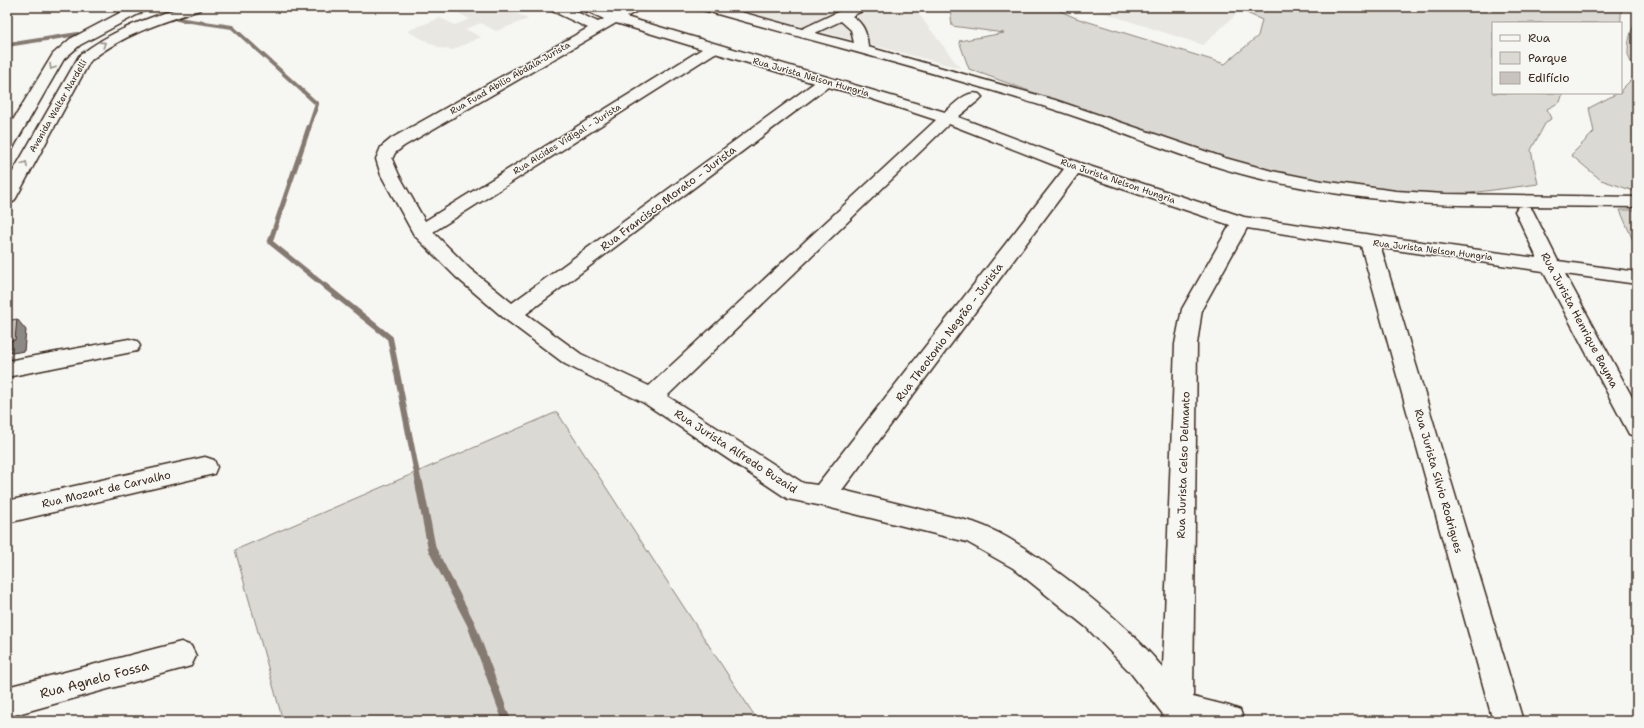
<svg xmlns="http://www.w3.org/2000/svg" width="1644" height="728" viewBox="0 0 1644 728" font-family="'Shantell Sans',sans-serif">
	<rect width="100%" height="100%" fill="#f6f6f2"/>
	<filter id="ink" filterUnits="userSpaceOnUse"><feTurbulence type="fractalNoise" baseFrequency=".025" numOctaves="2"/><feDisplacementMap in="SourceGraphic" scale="8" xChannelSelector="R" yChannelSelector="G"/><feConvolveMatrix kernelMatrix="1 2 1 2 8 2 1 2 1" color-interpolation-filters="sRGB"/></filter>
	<g filter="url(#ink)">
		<path fill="#e8e7e2" d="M 466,7 L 501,7 L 499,8 L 509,12 L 512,11 L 528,19 L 496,31 L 481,23 L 465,29 L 481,37 L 452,50 L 440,48 L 407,31 L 440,18 L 455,25 L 470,19 L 456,12 Z
			M 741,7 L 913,7 L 960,68 L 768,18 Z
			M 1086,7 L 1244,7 L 1203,45 Z"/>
		<path fill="#dad9d3" stroke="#8a8278" d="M 950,7 L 1051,7 L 1076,18 L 1225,64 L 1258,36 L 1262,20 L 1238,9 L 1236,7 L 1623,7 C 1620,12 1622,17 1620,23 L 1493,23 L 1493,93 L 1563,93 L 1560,102 L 1547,109 L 1551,119 L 1546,122 L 1531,150 L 1538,184 L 1456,195 L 1329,188 L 1251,172 L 969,69 L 959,41 L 1004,33 L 952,26 Z
			M 1637,22 L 1637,192 L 1601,180 L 1571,155 L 1594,132 L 1589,108 L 1618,93 L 1621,93 L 1621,90 L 1632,79 L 1635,71 C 1633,66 1628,58 1628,53 C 1628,43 1630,29 1637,22 Z
			M 1620,210 L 1637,210 L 1637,250 Z
			M 557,412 L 758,721 L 283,721 L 235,550 Z"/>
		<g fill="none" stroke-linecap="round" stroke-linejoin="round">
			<path stroke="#857a71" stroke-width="4" d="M 177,19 L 232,27 L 317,104 L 309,128
				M 7,45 L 78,34"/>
			<path stroke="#857a71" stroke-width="5" d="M 309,127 L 270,242 L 326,287"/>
			<path stroke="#857a71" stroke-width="6" d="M 325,286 L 390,338 L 419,484"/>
			<path stroke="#857a71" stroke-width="8" d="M 419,483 L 432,549 L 471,624 L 507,721"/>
			<g stroke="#3b2a1e" stroke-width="3">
				<path id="minor" d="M 131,7 L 148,7 L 146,10 L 80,45 L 64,59 L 15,144 L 13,148 L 7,149 L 7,130 L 53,54 L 70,39 Z
					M 182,7 L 202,7 L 200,10 C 160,23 122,35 90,61 L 16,198 L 13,202 L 7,203 L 7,182 L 79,56 C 110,31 145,19 182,7 Z
					M 548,7 L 566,7 L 598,22 L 604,19 L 584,10 L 582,7 L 600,7 L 614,13 L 624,7 L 641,7 L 639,10 L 626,17 L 945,112 C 955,104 966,90 979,94 L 982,97 L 979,100 L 958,117 L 1080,163 L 1244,217 L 1537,258 L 1515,211 L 1518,207 L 1524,206 C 1481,205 1438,206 1396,201 C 1354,197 1311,190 1270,181 C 1192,164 1119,129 1043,106 C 931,71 817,42 703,10 L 701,7 L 723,7 L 802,29 L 848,7 L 866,7 L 864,10 L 852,16 C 864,24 867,33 868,47 L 1055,100 L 1225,158 L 1272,171 L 1322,181 L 1396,191 L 1445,194 L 1637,197 L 1637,207 L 1524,206 L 1530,207 L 1533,211 L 1558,261 L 1637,272 L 1637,284 L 1565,274 L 1637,406 L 1637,437 L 1629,434 L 1543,271 L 1381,248 L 1523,721 L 1493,721 L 1361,246 L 1247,228 L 1202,309 L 1197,344 L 1193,697 L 1229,706 L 1240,710 L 1244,721 L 1165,721 L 1162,713 L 1130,672 L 1086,627 L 1013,568 L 967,542 L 823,506 L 788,499 L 644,403 L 565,364 L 505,319 L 456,277 L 414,235 L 381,175 L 376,159 L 381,147 L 392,138 L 588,28 L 550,10 ZM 841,21 L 851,30 L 854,43 L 815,33 ZM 616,23 L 702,49 L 425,221 L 399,175 L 392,159 L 395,153 L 404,146 ZM 715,53 L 814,83 L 512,303 L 470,269 L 433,232 ZM 828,87 L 863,96 L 936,120 L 649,386 L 581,354 L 526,314 ZM 949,124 L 1064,169 L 817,485 L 803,483 L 667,396 ZM 1078,174 L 1230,225 L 1182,309 L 1175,344 L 1163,668 C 1135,634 1102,606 1067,579 C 1038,557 1008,534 973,522 L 842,490 Z
					M 129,339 L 137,341 L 140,346 L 137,351 L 7,377 L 7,361 Z
					M 205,457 L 214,460 L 217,467 L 214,474 L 7,523 L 7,501 Z
					M 181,642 L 191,646 L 196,656 L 191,666 L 7,717 L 7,687 Z"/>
			</g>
			<use href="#minor" fill="#f6f6f2" fill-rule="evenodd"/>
		</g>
		<path fill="#8c8885" stroke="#3b2a1e" d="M 17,319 L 26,330 L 24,351 L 7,354 L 7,341 Z"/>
		<path fill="#c8c3be" stroke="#3b2a1e" d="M 17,319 L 15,340 L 7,341 L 7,321 Z"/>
		<defs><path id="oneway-chevron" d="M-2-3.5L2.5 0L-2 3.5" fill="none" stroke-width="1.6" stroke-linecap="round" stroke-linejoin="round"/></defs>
		<g stroke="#989088">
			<use href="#oneway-chevron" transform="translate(103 44) rotate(-33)"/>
			<use href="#oneway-chevron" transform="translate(52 67) rotate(122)"/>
			<use href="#oneway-chevron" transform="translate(25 164) rotate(-61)"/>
		</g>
	</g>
	<g text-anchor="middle" stroke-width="3" stroke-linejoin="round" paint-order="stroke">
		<g font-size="9" fill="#3b2a1e" stroke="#f6f6f2">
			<text transform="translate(811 77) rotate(16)" y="3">Rua Jurista Nelson Hungria</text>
			<text transform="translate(510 78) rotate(-30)" y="3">Rua Fuad Abilio Abdala-Jurista</text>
			<text transform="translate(58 106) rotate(-60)" y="3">Avenida Walter Nardelli</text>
			<text transform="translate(567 139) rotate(-32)" y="3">Rua Alcides Vidigal - Jurista</text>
			<text transform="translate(1118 181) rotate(19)" y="3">Rua Jurista Nelson Hungria</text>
			<text transform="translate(1433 250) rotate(7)" y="3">Rua Jurista Nelson Hungria</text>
		</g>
		<g font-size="11" fill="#3b2a1e" stroke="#f6f6f2">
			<text transform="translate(668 198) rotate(-37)" y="4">Rua Francisco Morato - Jurista</text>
			<text transform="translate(1580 320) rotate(62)" y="4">Rua Jurista Henrique Bayma</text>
			<text transform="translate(949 332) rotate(-53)" y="4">Rua Theotonio Negrão - Jurista</text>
			<text transform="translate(736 451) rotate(33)" y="4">Rua Jurista Alfredo Buzaid</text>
			<text transform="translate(1183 465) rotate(-88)" y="4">Rua Jurista Celso Delmanto</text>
			<text transform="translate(1439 481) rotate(74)" y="4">Rua Jurista Silvio Rodrigues</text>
			<text transform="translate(106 489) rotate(-13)" y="4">Rua Mozart de Carvalho</text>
		</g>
		<g font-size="13" fill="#3b2a1e" stroke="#f6f6f2">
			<text transform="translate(94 679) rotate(-15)" y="5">Rua Agnelo Fossa</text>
		</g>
	</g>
	<rect width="1644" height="728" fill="none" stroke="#f6f6f2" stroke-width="24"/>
	<rect x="12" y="12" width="1620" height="704" fill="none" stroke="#3b2a1e" stroke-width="1.5" filter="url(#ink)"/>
	<rect x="1492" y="22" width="130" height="72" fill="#f6f6f2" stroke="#aba49d"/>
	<rect x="1500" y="35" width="20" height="6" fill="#f6f6f2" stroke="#aba49d"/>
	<text x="1528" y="42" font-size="12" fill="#3b2a1e">Rua</text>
	<rect x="1500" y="52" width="20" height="12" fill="#dad9d3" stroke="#aba49d"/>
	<text x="1528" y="62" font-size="12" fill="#3b2a1e">Parque</text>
	<rect x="1500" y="72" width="20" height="12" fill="#c8c3be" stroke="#aba49d"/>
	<text x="1528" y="82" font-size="12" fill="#3b2a1e">Edifício</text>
</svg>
